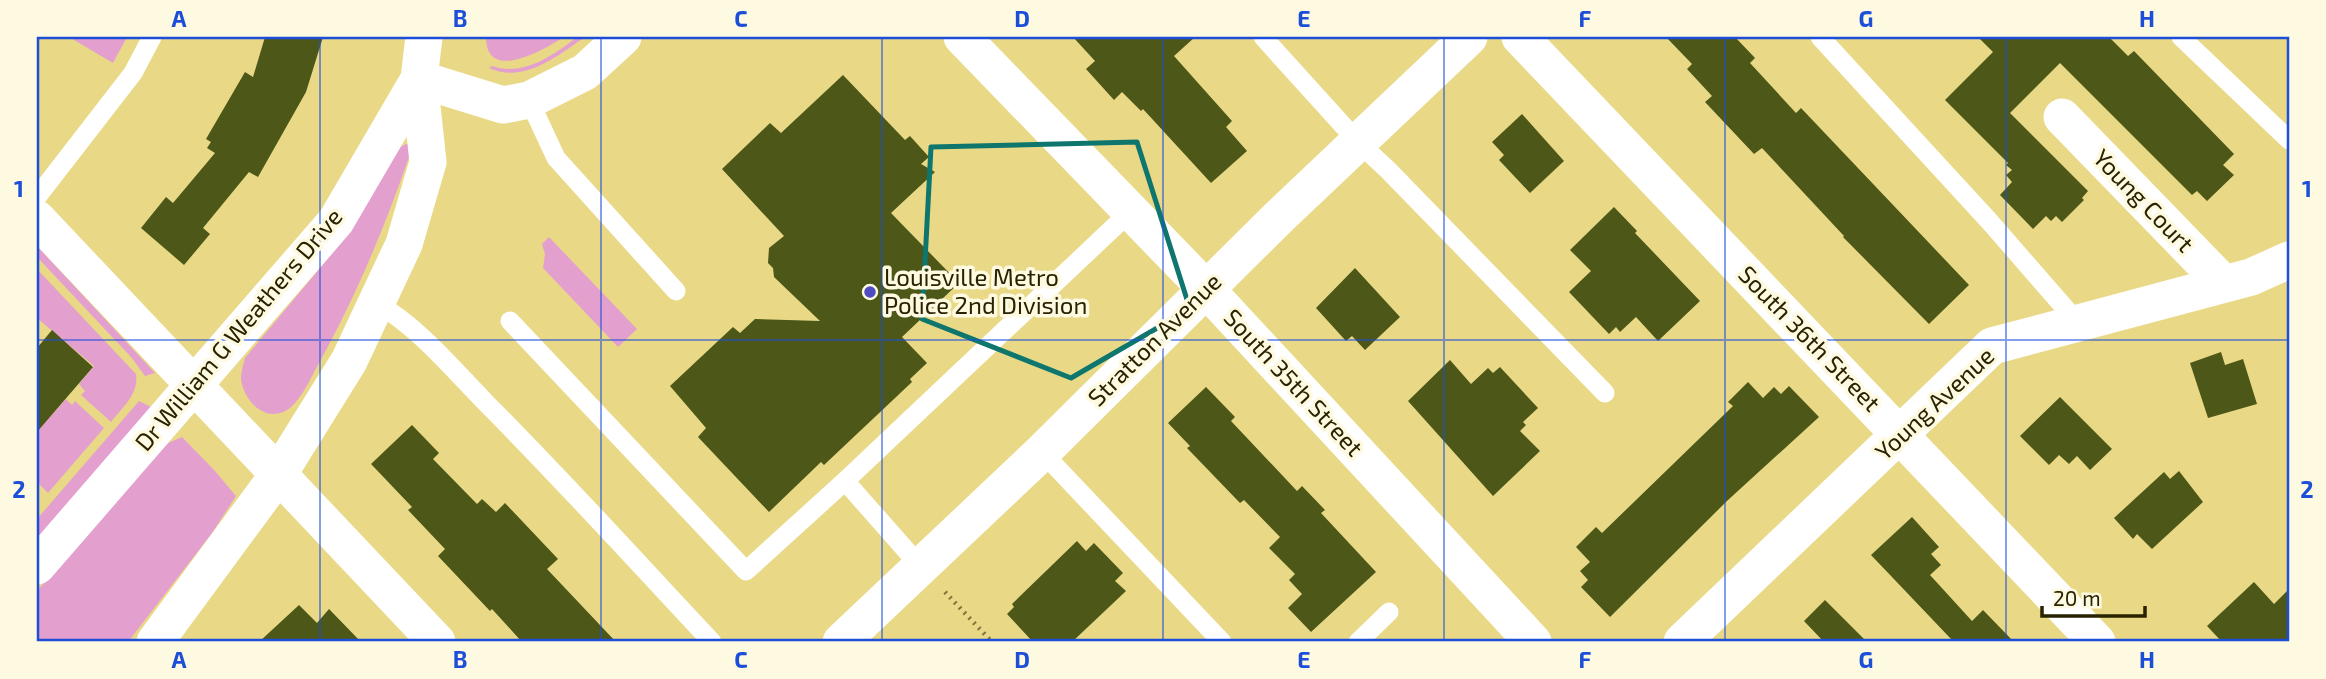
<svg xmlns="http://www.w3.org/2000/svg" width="2326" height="679" viewBox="0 0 2326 679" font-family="'Exo 2',sans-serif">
	<rect width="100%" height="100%" fill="#e9d987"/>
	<path fill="#e39fce" d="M 69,37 L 127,37 L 113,63 Z
		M 486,37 L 564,37 C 545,49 486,84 486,37 Z
		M 577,37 L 585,37 C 557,56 524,84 489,68 L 492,66 C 523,77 554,55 577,37 Z
		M 409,143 L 411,149 L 409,157 C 384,229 356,296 319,363 C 311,377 303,397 290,408 C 267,425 244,402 241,379 C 241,372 243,365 245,358 L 345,238 L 400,147 Z
		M 549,237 L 637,329 L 618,347 L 543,268 L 545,254 L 542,244 Z
		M 37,246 L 155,373 L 145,376 L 131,357 L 37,257 Z
		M 37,269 L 136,374 C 139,394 123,407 111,422 L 81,395 L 85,391 L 79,384 L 94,366 L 37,318 Z
		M 66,399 L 72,405 L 75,401 L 104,428 L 48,493 L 37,482 L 37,406 L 50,417 Z
		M 139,401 L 153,408 L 37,541 L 37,519 Z
		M 182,437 L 215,471 L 236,496 L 212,533 L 128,642 L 37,642 L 37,591 L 158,454 L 168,443 Z"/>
	<path fill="#4c5718" d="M 265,37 L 323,37 L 306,92 L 258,177 L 249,172 L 203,228 L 210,234 L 184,265 L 141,228 L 166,197 L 173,203 L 215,153 L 207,148 L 211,142 L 206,139 L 245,72 L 253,77 Z
		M 1073,37 L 1195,37 L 1174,56 L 1232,121 L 1226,127 L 1247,151 L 1211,183 L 1143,109 L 1141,111 L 1122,92 L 1114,100 L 1086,69 L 1095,61 Z
		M 1666,37 L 1735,37 L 1755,58 L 1750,63 L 1796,113 L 1801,108 L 1969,285 L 1929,324 L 1843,237 L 1844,236 L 1762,148 L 1754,154 L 1705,102 L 1712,96 L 1687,69 L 1692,64 Z
		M 1978,37 L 2109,37 L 2128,56 L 2134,51 L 2234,154 L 2223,165 L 2234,175 L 2207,201 L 2197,191 L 2192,195 L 2060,63 L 2010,113 L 2088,191 L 2082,198 L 2084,200 L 2062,222 L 2056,216 L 2051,221 L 2046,216 L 2033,229 L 2000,195 L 2012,182 L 2006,175 L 2012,170 L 2006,165 L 2008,163 L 1945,100 L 1993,52 Z
		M 843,75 L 905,140 L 910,136 L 929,157 L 921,164 L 935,172 L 891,213 L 959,283 L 902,337 L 927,363 L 910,379 L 912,382 L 824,465 L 821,462 L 769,512 L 698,437 L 706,428 L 670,386 L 733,327 L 740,333 L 755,319 L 820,321 L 774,277 L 773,268 L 768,263 L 769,248 L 784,236 L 722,169 L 770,123 L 781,133 Z
		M 1522,114 L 1564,161 L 1530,193 L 1499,160 L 1504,155 L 1492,142 Z
		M 1614,207 L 1637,231 L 1635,233 L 1700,301 L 1658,341 L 1636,317 L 1620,332 L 1616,327 L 1609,334 L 1569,292 L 1591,271 L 1570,250 Z
		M 1355,268 L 1400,317 L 1365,350 L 1352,336 L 1346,341 L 1316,308 Z
		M 52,330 L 93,367 L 37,432 L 37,348 Z
		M 2221,352 L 2225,365 L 2243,359 L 2257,404 L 2208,418 L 2190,363 Z
		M 1450,360 L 1471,384 L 1488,368 L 1493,373 L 1500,367 L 1538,408 L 1523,422 L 1526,425 L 1520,431 L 1540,451 L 1493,496 L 1408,401 Z
		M 1748,382 L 1763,398 L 1774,387 L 1781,394 L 1789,386 L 1819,417 L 1728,500 L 1610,617 L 1581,587 L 1588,580 L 1580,571 L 1590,562 L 1576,547 L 1596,527 L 1602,533 L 1733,406 L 1728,402 Z
		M 1206,387 L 1235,417 L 1231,421 L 1297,491 L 1302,486 L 1325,510 L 1321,513 L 1376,572 L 1311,632 L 1288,608 L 1302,594 L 1289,580 L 1295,574 L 1269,548 L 1280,537 L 1244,500 L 1240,503 L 1187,448 L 1190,446 L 1168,423 Z
		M 2060,397 L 2112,449 L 2090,470 L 2077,456 L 2069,464 L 2059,455 L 2049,465 L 2020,436 Z
		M 412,425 L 439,453 L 433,459 L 477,504 L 482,499 L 496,512 L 505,503 L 558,559 L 547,569 L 616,642 L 522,642 L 492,609 L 490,611 L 438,556 L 445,549 L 408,510 L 412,507 L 371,464 Z
		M 2179,471 L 2203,502 L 2152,549 L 2137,534 L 2133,539 L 2114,518 L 2164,472 L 2170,479 Z
		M 1912,517 L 1939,547 L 1931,554 L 1941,565 L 1930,575 L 1972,621 L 1983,610 L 2014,642 L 1950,642 L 1952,640 L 1871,555 Z
		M 1077,541 L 1086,551 L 1094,543 L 1123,573 L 1115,581 L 1126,591 L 1072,642 L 1033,642 L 1007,614 L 1014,607 L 1012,604 Z
		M 2254,582 L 2274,604 L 2289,589 L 2289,642 L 2222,642 L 2207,626 Z
		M 1825,600 L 1867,642 L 1824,642 L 1804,621 Z
		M 299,605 L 317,623 L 329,609 L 361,642 L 259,642 Z"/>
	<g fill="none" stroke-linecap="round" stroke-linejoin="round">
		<path stroke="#80753d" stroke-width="4.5" stroke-dasharray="2 5" stroke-linecap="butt" d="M 945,592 L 992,642"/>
		<path stroke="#fff" stroke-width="19" d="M 1263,37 L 1358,142 L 1388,170 L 1605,393
			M 1820,37 L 1990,222 L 2078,323
			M 2181,37 L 2289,140
			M 529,100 L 556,158 L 676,291
			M 37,197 L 133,73 L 152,37
			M 377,303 C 420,329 451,367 486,403 C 563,480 637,562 712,642
			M 510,321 L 746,571 L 845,481 L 1131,211
			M 1042,452 L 1222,642
			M 845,481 L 920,566
			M 1358,642 L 1389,612"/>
		<path stroke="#fff" stroke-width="37" d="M 962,37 L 1207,290 L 1533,642
			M 1520,37 L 2097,642
			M 419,79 L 503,105 L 529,100 L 585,72 L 623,37
			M 2062,117 L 2224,284
			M 37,219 L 437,642
			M 37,566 L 336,221 L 419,79
			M 155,642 L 278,475 L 349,361 L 404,244 L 428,162 L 419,79 L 424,37
			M 841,642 L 1042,452 L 1279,217 L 1469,37
			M 1682,642 L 1992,346 L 2251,277 L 2289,260"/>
	</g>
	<path fill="none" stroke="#0f766e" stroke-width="5" stroke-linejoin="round" d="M 1137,142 L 1190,309 L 1071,378 L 922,319 L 931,147 Z"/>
	<path fill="none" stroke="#1d4ed8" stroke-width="2" stroke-opacity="0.55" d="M 320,37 L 320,642M 601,37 L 601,642M 882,37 L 882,642M 1163,37 L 1163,642M 1444,37 L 1444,642M 1725,37 L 1725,642M 2006,37 L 2006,642M 37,340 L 2289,340"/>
	<circle fill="#4f4cc2" stroke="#fefae2" stroke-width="2.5" cx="870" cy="292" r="7"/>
	<g text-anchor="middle" stroke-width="7" stroke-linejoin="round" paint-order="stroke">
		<g font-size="24" fill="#292200" stroke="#fefae2">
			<text transform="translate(2143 201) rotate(46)" y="8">Young Court</text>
			<text transform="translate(239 330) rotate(-50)" y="8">Dr William G Weathers Drive</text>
			<text transform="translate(1809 339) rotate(46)" y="8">South 36th Street</text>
			<text transform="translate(1155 340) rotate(-45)" y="8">Stratton Avenue</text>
			<text transform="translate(1293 383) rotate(47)" y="8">South 35th Street</text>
			<text transform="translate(1935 404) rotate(-43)" y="8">Young Avenue</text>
		</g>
		<g font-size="24" fill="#292200" stroke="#fefae2" text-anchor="start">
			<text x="884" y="286">Louisville Metro<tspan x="884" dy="28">Police 2nd Division</tspan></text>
		</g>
	</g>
	<rect width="2326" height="679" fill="none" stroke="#fefae2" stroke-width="77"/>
	<path d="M2042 606v10h103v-10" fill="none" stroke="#292200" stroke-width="3.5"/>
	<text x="2053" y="606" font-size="21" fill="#292200" stroke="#fefae2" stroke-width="5" paint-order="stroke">20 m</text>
	<rect x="38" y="38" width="2250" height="602" fill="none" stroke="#1d4ed8" stroke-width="2.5"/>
	<g font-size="23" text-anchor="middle" font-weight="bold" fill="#1d4ed8">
		<text x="179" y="27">A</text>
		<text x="460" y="27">B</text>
		<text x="741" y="27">C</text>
		<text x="1022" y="27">D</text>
		<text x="1304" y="27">E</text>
		<text x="1585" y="27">F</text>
		<text x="1866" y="27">G</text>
		<text x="2147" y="27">H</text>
		<text x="19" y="197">1</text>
		<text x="2307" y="197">1</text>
		<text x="19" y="498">2</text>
		<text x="2307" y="498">2</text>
		<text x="179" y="668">A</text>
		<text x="460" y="668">B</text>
		<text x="741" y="668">C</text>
		<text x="1022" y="668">D</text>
		<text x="1304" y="668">E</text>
		<text x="1585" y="668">F</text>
		<text x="1866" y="668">G</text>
		<text x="2147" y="668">H</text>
	</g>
</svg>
